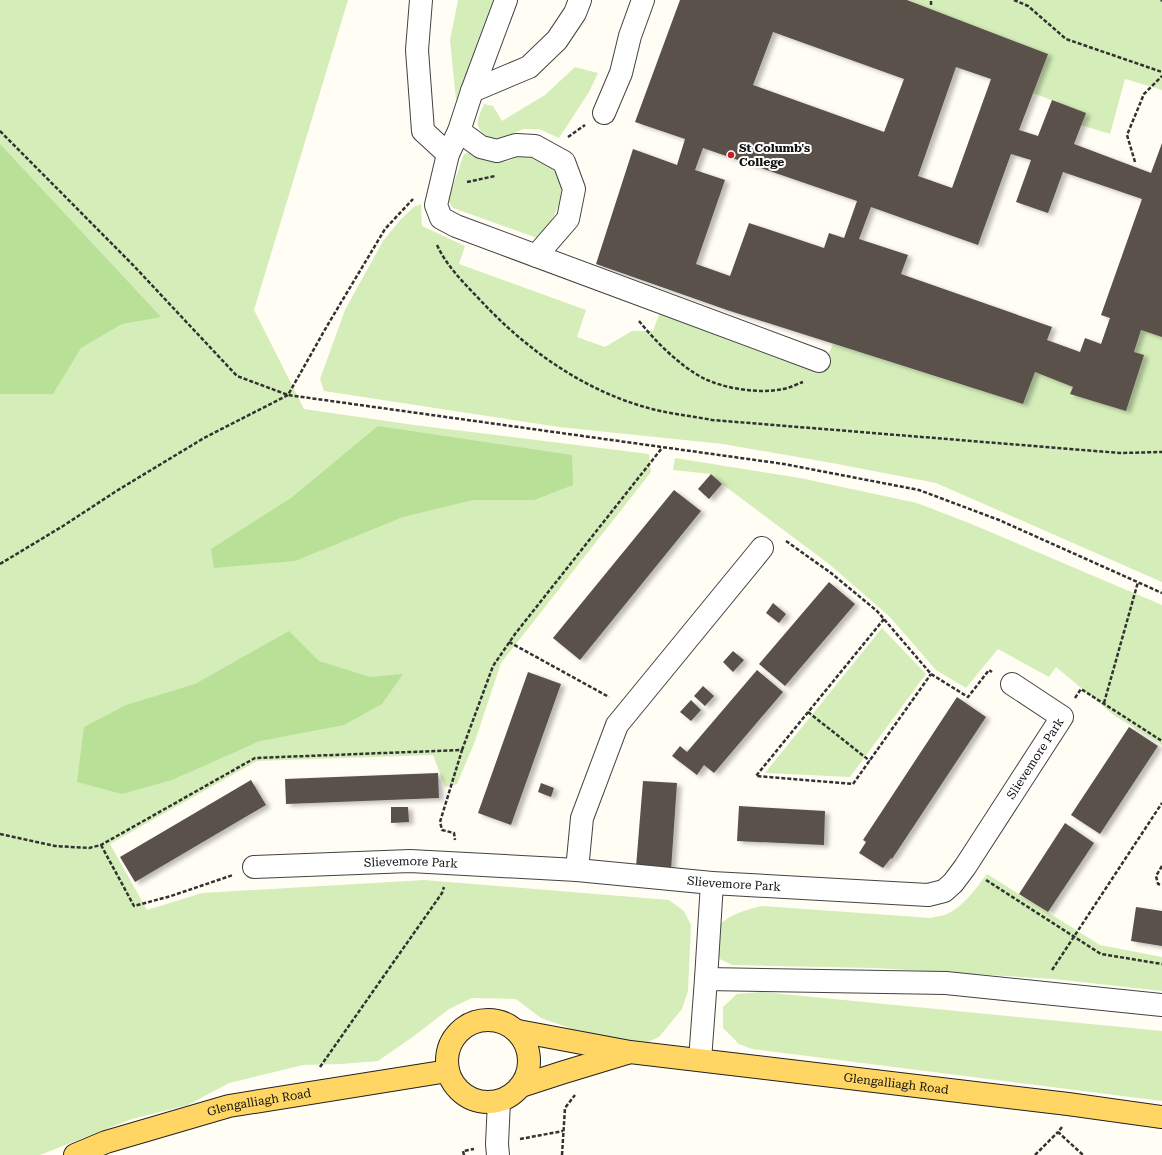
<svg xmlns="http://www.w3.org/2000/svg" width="1162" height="1155" viewBox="0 0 1162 1155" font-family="'Roboto Serif',serif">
	<defs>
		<filter id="shadow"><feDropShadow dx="4.5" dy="2.5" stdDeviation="2" flood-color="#0004"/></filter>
	</defs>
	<rect width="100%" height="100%" fill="#fffdf4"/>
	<path fill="#d5eeb9" d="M 0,0 L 348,0 L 254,310 L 304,409 L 414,425 L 649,454 L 651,472 L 501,663 L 475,741 L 457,784 L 445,787 L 433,755 L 257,761 L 110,844 L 147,910 L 202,893 L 424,880 L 669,900 L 684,911 L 691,925 L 688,991 L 682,1009 L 659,1037 L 648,1042 L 625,1040 L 572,1029 L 541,1018 L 516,999 L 472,998 L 449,1009 L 414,1036 L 378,1061 L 342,1064 L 303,1065 L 229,1083 L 188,1105 L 132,1119 L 40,1155 L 0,1155 Z
		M 458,0 L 493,0 L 456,100 L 450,40 Z
		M 907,0 L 1162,0 L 1162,90 L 1125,79 L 1110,134 L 1081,125 L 1085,113 L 1033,93 L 1047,54 Z
		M 575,67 L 598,73 L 589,92 L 559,138 L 539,129 L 523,129 L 504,138 L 492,141 C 474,126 475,125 484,104 L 493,106 L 502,121 L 545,95 Z
		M 470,153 C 484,160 492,165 508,161 C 512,159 518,157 523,157 C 532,157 541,160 548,165 C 575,185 554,218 540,239 L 453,208 L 448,200 L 464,154 Z
		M 421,204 L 422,226 L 465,246 L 459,264 L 586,310 L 577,337 L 605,347 L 632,331 L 653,331 L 662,306 L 824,365 L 833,344 L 1023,404 L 1035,372 L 1073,387 L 1143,355 L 1134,352 L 1141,330 L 1162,337 L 1162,582 L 936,483 L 832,463 L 723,444 L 559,427 L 324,391 L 320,379 L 345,310 L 383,241 L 401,219 L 414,207 Z
		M 675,458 L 800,478 L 917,503 L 969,523 L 1162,605 L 1162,745 L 1115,716 L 1056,667 L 1049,677 L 998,649 L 966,688 L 936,670 L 889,616 L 829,564 L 722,484 L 711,474 L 673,470 Z
		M 882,628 L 926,674 L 850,777 L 765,773 Z
		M 987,874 L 1100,945 L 1162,957 L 1162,991 L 1054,979 L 874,968 L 732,965 L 718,958 C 717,952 714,938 716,932 C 721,916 747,910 761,906 L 931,918 C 937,916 944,916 949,913 C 965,905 976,888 987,874 Z
		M 761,992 L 1162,1031 L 1162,1101 L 752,1049 L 739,1044 L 723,1028 L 723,1007 L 737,994 Z"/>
	<path fill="#b9e097" d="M 0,144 L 161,317 L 122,324 L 81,348 L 53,394 L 0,394 Z
		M 378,426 L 572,455 L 573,485 L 534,500 L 473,500 L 403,517 L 295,561 L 214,568 L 211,549 L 291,498 Z
		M 289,631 L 319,661 L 370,677 L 403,674 L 382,704 L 344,725 L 260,741 L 172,780 L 122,794 L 77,782 L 84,727 L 126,705 L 195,684 Z"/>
	<path fill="#5a514c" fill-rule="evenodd" filter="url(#shadow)" d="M 680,0 L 907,0 L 1048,54 L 1019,130 L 1038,136 L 1052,100 L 1086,113 L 1074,144 L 1151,173 L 1162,143 L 1162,337 L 1141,330 L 1134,352 L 1144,355 L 1126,411 L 1070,394 L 1073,387 L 1035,372 L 1023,404 L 727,310 L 596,264 L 633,149 L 677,165 L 685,139 L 635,122 ZM 773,32 L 904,79 L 884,132 L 753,85 ZM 956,67 L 991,79 L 952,188 L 918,176 ZM 703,148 L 857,201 L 844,238 L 829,233 L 824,248 L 749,223 L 730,276 L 696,264 L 725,180 L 695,170 ZM 1011,154 L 1031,160 L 1016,202 L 1048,213 L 1063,172 L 1142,199 L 1101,315 L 1110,318 L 1101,344 L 1085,338 L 1080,352 L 1047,340 L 1052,327 L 901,274 L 908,255 L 859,239 L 871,207 L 978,245 Z
		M 711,474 L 722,484 L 709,499 L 698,489 Z
		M 674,490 L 701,511 L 580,660 L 553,638 Z
		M 829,582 L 855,604 L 785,686 L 759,664 Z
		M 773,603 L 786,614 L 779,623 L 766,613 Z
		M 733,651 L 744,660 L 733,672 L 723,662 Z
		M 757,670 L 783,692 L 714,773 L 704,765 L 697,775 L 672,756 L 680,746 L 687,752 Z
		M 528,672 L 561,684 L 511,825 L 478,813 Z
		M 703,686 L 714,696 L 705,706 L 694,696 Z
		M 957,697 L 986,717 L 892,859 L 891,858 L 883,868 L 859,853 L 866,842 L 863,840 Z
		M 691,700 L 701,710 L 691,721 L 680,712 Z
		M 1129,727 L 1158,746 L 1100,834 L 1071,815 Z
		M 438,773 L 439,798 L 286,804 L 285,779 Z
		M 251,780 L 266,805 L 135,882 L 120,857 Z
		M 643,781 L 677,783 L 671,870 L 636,867 Z
		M 541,783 L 554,788 L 551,797 L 538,792 Z
		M 739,806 L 825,811 L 824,845 L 737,841 Z
		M 391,807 L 408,807 L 409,822 L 391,823 Z
		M 1065,823 L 1094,843 L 1048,912 L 1019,894 Z
		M 1136,907 L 1162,911 L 1162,946 L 1131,941 Z"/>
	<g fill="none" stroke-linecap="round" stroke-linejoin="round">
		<g stroke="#434343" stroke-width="24">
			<g id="minor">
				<path d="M 421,0 L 417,50 L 423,131 L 448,154"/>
				<path d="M 506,0 L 472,91 L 459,131 L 448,154 L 436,205 L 441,218 L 456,226 L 819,361"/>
				<path d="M 472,91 L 529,67 L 557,40 L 575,13 L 580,0"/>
				<path d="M 604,113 L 621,73 L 630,36 L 643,0"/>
				<path d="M 459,131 L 481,147 L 497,151 L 516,145 L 535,146 L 564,162 L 574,189 L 568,219 L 536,256"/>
				<path id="s1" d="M 254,867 L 410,861 L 577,870 L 712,883 L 928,895 L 944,891 L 953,883 L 965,867 L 1062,717 L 1012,684"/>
				<path d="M 577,870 L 582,818 L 617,725 L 762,548"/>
				<path d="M 706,979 L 946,983 L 1162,1005"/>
				<path d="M 700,1060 L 706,979 L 712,883"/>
				<path d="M 498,1155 L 497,1144 L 499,1101"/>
			</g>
		</g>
		<g stroke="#212121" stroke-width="24">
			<g id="major">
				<circle cx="488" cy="1061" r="41"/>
				<path id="s2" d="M 518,1031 L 630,1052 L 1068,1104 L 1162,1117"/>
				<path d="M 521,1086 L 561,1073 L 627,1053"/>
				<path id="s3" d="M 75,1155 L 106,1142 L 229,1106 L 448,1071"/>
			</g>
		</g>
		<path stroke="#323232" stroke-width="2.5" stroke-dasharray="4 2" stroke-linecap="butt" d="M 1014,0 L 1028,6 L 1066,39 L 1162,72
			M 1161,0 L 1162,1
			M 931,5 L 931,0
			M 0,131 L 133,265 L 237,376 L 288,395 L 784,464 L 919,490 L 999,520 L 1162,593
			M 568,137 L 585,125
			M 1135,162 L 1127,135 L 1144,94 L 1162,76
			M 467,182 L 495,176
			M 437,245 C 447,267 465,284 482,302 C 528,351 586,392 652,409 C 671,414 692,416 712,420 L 1120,453 L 1162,452
			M 639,321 C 655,341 680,366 703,378 C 725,389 759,394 783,389 C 790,388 797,384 803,382
			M 786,541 L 831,573 L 877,611 L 931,674 L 968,697 L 989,670 L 992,672
			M 0,564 L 63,526 L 118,490 L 204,438 L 288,395 L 327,326 L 385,229 L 413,199
			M 884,619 L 756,776 L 853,784 L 931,674
			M 509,642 L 609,697
			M 1075,698 L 1081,689 L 1162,741
			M 1104,703 L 1138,582
			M 808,712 L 870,761
			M 462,750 L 493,666 L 515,634 L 662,448
			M 0,834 L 55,846 L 89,848 L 101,845 L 255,758 L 462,750 L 440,822 L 442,830 L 454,833 L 455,840
			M 101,845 L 134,906 L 171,896 L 233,875
			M 1162,866 L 1156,876 L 1158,884 L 1162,885
			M 986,880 L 1101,954 L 1162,964
			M 1052,970 L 1162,803
			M 320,1067 L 442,893 L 444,887
			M 1062,1127 L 1058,1132 L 1083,1155
			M 520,1139 L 563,1131
			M 464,1155 L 463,1151 L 474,1149
			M 562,1155 L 565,1108 L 575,1095
			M 1035,1155 L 1058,1132"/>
		<use href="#minor" stroke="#fff" stroke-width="22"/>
		<use href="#major" stroke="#ffd664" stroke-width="22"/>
	</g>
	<circle fill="#ce1b27" stroke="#fff" stroke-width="1.5" cx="731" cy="155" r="4"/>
	<g text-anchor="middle" stroke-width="4" stroke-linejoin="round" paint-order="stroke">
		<g font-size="12" font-weight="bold" fill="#101010" stroke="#fff" text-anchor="start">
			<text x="739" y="152">St Columb's<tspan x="739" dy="14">College</tspan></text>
		</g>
		<g font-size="12" fill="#101010" stroke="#fff">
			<text dy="4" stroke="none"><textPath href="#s1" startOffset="853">Slievemore Park</textPath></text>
			<text dy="4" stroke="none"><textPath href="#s1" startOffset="157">Slievemore Park</textPath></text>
			<text dy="4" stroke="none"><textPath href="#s1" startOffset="481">Slievemore Park</textPath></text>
			<text dy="4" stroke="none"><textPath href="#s2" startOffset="382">Glengalliagh Road</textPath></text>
			<text dy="4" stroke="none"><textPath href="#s3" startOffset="192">Glengalliagh Road</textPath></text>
		</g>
	</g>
</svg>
